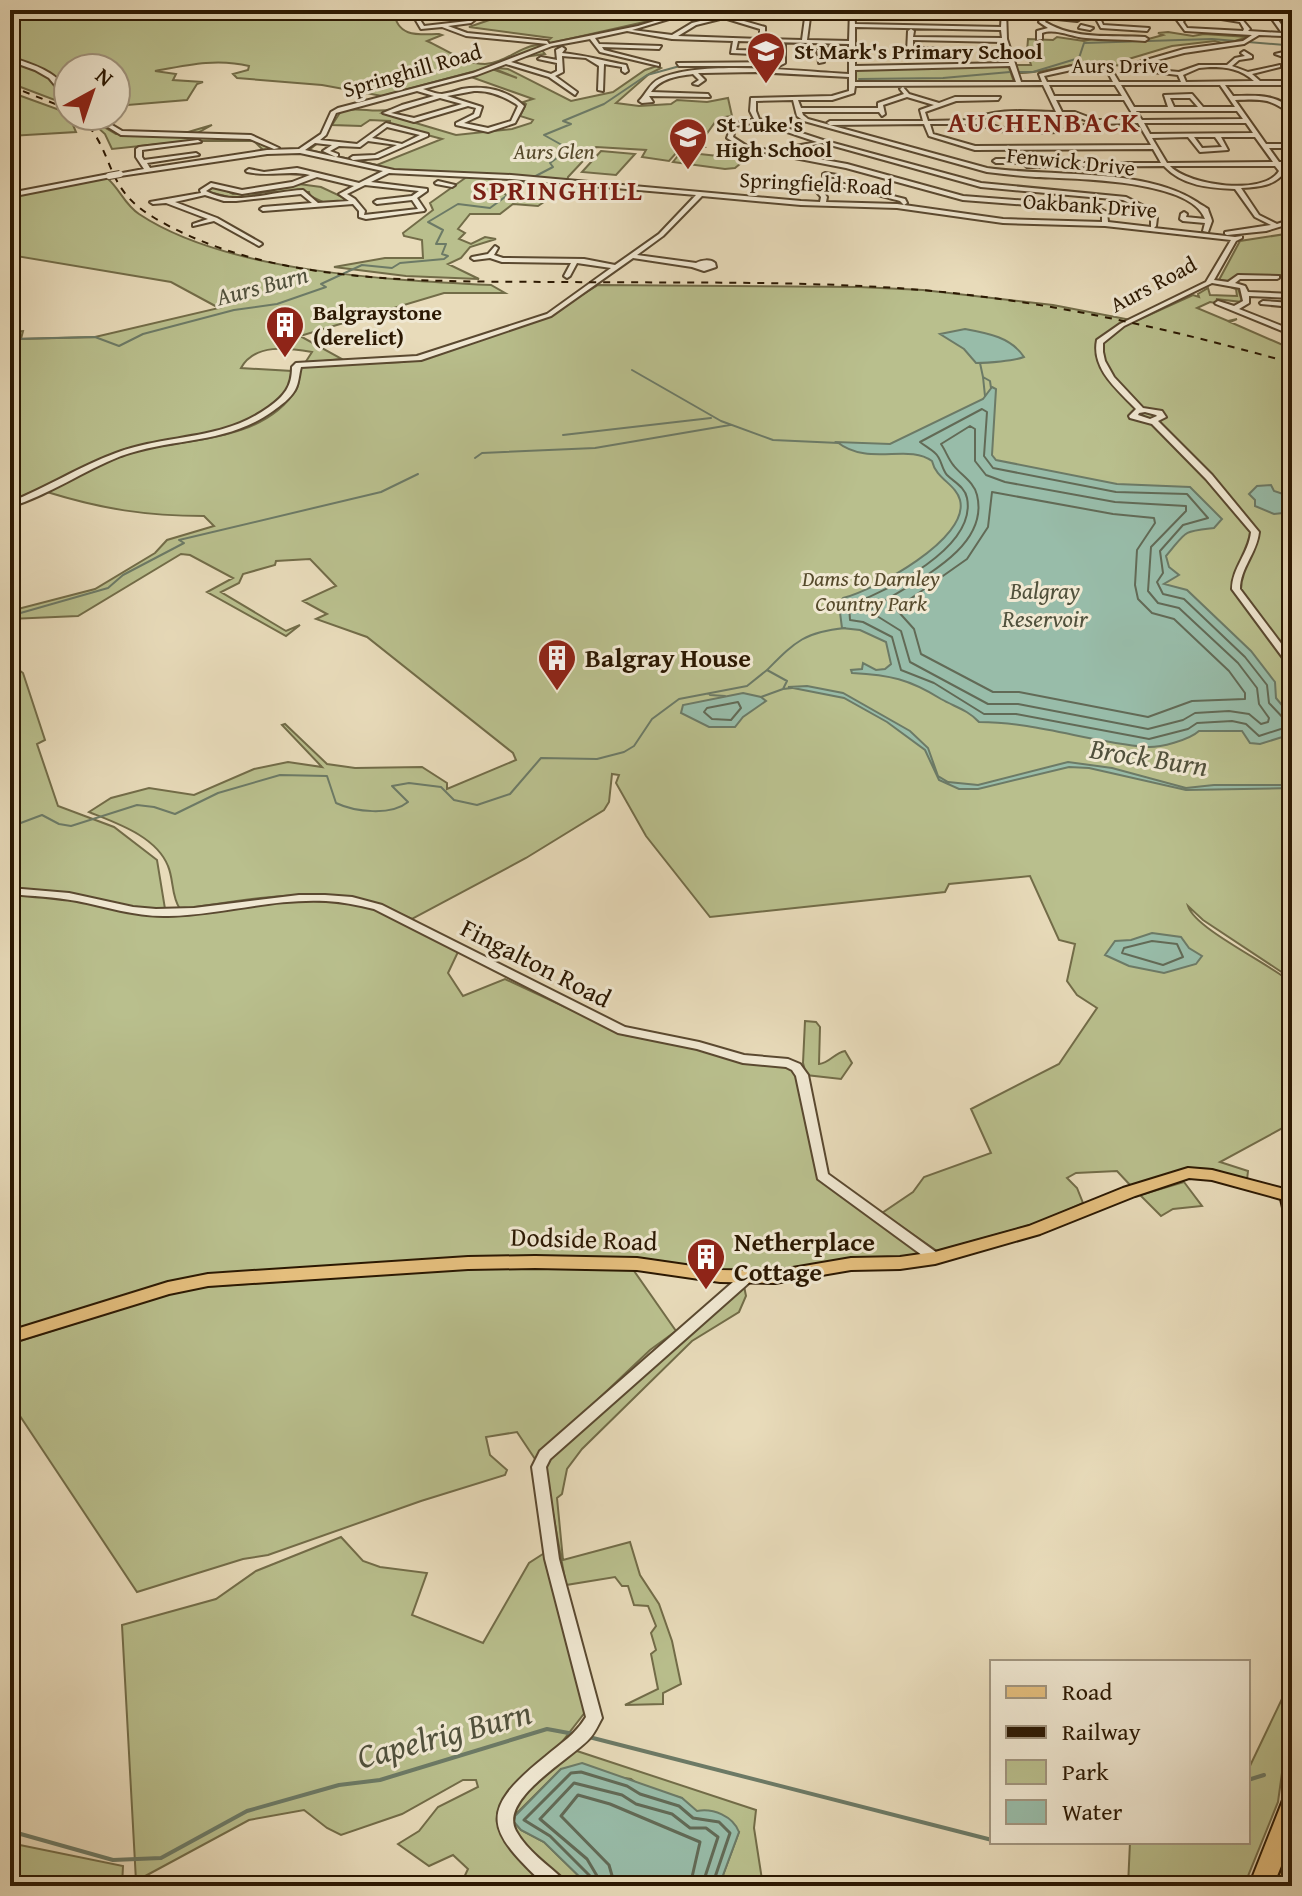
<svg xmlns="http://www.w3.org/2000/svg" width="1302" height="1896" viewBox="0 0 1302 1896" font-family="'Gentium Book Plus',serif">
	<rect width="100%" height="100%" fill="#e8dbba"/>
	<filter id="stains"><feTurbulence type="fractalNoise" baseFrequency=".0025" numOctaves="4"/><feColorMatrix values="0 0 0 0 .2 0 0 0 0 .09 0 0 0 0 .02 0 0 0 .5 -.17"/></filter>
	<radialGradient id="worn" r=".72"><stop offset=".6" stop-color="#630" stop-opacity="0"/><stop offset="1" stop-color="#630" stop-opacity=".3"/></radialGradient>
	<path fill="#b9bf8d" stroke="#726c48" stroke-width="2" d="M 10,10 L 71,13 L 78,10 L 394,10 C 396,37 417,35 439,34 L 442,35 L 427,41 C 445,49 465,64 485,64 C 508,63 526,39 550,46 L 541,49 L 545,54 L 517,58 L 498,68 L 508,69 L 571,101 L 613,92 L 645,70 L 657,66 L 661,68 L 649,74 L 616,103 L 639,106 L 671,104 L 677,100 L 707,102 L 728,98 L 732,116 L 718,118 L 701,142 L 705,147 L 675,150 L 677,152 L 669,161 L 642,157 L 646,150 L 596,147 L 568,177 L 567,183 L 389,171 L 305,151 L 305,149 L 318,143 L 309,150 L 377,165 L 442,139 L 390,125 L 390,121 L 370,120 L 361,126 L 332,125 L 341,111 C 360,106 373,114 392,109 L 382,113 L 456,135 L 512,129 L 531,123 L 533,120 L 520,116 L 526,104 L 523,102 L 533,99 L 471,77 L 492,69 L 517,78 L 490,67 L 382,96 L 322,85 L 237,78 L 233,74 L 248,70 L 249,66 C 217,58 187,65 155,71 L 176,74 L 173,80 L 203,82 L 197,84 L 187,100 L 116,106 L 116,68 L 68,68 L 68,93 C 58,71 32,65 10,58 Z
		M 504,10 L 562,10 L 588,16 L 623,19 L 671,16 L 551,43 L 546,42 L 551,38 L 469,27 L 492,19 Z
		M 1168,32 L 1193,36 L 1204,34 L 1248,37 L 1225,44 L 1215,41 L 1172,46 L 1122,61 L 1128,66 C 1114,67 1104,61 1089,62 C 1065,65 1043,73 1018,73 L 1014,65 L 1031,65 L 1027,52 L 1028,39 L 1053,40 L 1057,37 L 1084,41 L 1096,38 L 1141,41 L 1163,35 L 1158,33 Z
		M 10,60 L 39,70 L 59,84 L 68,105 L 10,83 Z
		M 1008,65 L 1014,82 L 854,83 L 854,68 Z
		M 10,92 L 68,113 L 76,132 L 10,136 Z
		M 85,116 L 116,134 L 178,135 L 212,125 L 194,135 L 259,139 L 262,145 L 277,150 L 264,151 L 254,141 L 188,141 L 112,149 L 105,134 Z
		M 601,151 L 635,154 L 616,175 L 582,172 Z
		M 681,152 L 746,159 L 735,168 L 725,169 L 673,162 Z
		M 468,176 L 500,179 L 491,191 L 498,187 L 508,197 L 544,202 L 538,206 L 513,204 L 500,214 L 470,214 L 458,229 L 465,233 L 459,239 L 471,244 L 485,237 L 496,239 L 470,247 L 461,258 L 448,264 L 479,279 L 406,276 L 334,267 L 385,258 L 423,258 L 422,240 L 404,236 L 403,233 L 433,210 L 430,203 Z
		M 107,178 C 120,189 124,204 139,214 C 226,272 388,280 491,285 L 505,293 L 444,293 L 300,336 L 342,359 L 305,363 L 312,352 C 288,348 255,343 241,368 L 292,371 L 290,389 L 260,415 L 207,436 L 125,449 L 10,502 L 10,332 L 23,331 L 21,339 L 95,337 L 219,308 L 171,282 L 10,255 L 10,196 Z
		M 299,184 L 321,187 L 351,201 L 325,203 L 310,196 L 309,192 L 265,192 L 237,199 L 205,191 L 217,186 L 233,194 Z
		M 1292,233 L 1292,295 L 1288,295 L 1282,275 L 1236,277 L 1230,281 L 1219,280 L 1240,241 Z
		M 598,285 L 859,287 L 923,290 L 1053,305 L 1136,321 L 1193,295 L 1199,297 L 1198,294 L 1208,288 L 1210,295 L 1237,296 L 1236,289 L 1233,288 L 1235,286 L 1242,289 L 1238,288 L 1242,302 L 1216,299 L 1232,306 L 1210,302 L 1197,308 L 1228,321 L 1237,319 L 1230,322 L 1292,349 L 1292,979 L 1203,920 L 1188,906 C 1195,929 1270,964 1292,983 L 1292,1098 L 1287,1109 L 1290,1124 L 1220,1162 L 1248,1171 L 1247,1180 L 1211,1169 L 1190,1168 L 1131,1186 L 1117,1171 L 1076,1173 L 1067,1178 L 1077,1188 L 1083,1203 L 1041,1222 L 937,1251 L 882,1213 L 913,1192 L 924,1177 L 991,1153 L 971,1109 L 1059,1064 L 1097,1008 L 1077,995 L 1067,981 L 1075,944 L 1059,940 L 1030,876 L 949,884 L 945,892 L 710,917 L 646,836 L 616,783 L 619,775 L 612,774 L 609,802 L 604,810 L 526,858 L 412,919 C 330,880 266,898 180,909 C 171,896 174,880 168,866 C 156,836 116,823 89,812 L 111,798 L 149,788 L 194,795 L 254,769 L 288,762 L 322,767 L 282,725 L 285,724 L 327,764 L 355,768 L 422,767 L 447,783 L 447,789 L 516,760 L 513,753 L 367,637 L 316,619 L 327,614 L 303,601 L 336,586 L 310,559 L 276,561 L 275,565 L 243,574 L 239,583 L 221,592 L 286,631 L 300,625 L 286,636 L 207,592 L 233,578 L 190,555 L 181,554 L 78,616 L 10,619 L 10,611 L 95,589 L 155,553 L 167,540 L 214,526 L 204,516 C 146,516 102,509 47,492 C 74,479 103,460 132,452 C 185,438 262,443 296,390 C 301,382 298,374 300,366 L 402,362 L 421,358 L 546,317 Z
		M 10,663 L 23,673 L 45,740 L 37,744 L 58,806 L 114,827 L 157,860 L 166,915 C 222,908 304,890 357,904 C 393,913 426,935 458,952 L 448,973 L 463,996 L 505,979 L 625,1035 L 787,1066 L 798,1074 L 817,1176 L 918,1247 L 917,1256 L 787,1274 L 740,1275 L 630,1260 L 195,1277 L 10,1334 Z
		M 805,1021 L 816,1022 L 820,1027 L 819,1064 C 830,1063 834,1053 845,1051 L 852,1063 L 841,1079 L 806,1075 L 803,1063 Z
		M 1184,1182 L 1202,1206 L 1173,1209 L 1161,1216 L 1140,1195 Z
		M 483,1268 L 632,1268 L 676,1331 L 650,1350 L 535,1459 L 517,1432 L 486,1437 L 490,1455 L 507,1470 L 505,1475 L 421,1501 L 268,1555 L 243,1559 L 137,1592 L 10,1401 L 10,1344 L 188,1288 Z
		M 744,1286 L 746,1296 L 739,1312 L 692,1341 L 582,1449 L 567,1469 L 562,1494 L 557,1498 L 563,1560 L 630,1542 L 640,1575 L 659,1604 L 672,1641 L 681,1684 L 663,1693 L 663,1704 L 625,1705 L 658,1689 L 651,1654 L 656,1650 L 651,1633 L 656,1626 L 648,1606 L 634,1605 L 628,1586 L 622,1586 L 615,1577 L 566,1585 L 545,1469 L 552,1457 Z
		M 341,1537 L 363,1561 L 380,1567 L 427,1573 L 412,1615 L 483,1643 L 529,1563 L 546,1552 L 586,1711 L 562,1742 L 574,1750 L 756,1810 L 754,1828 L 763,1886 L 719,1886 L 739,1832 L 689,1808 L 682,1798 L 642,1787 L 631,1779 L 561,1769 L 515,1815 L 514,1822 L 521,1830 L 544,1842 L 589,1886 L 460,1886 L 468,1869 L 453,1855 L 429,1866 L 398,1844 L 419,1831 L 438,1807 L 478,1787 L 476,1780 L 463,1780 L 402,1814 L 341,1835 L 327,1828 L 304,1810 L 249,1820 L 136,1881 L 122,1625 L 216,1599 L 256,1571 Z
		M 1292,1678 L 1292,1737 L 1285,1751 L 1278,1802 L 1244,1886 L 1128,1886 L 1130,1842 L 1248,1842 L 1248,1770 Z
		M 10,1843 L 123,1866 L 122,1886 L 10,1886 Z"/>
	<path fill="#98bca9" stroke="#6c7a66" stroke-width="2" d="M 965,329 C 987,333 1011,337 1024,357 C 1014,361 988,363 976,363 L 964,349 L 940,334 Z
		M 992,387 L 996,389 L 992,455 L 996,460 L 1117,484 L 1190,487 L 1222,519 L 1214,528 C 1181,532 1188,530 1166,556 L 1169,567 L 1179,575 L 1164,584 L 1187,590 L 1251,651 L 1275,682 L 1276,698 L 1292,717 L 1292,734 L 1260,744 L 1250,743 L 1242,731 L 1199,731 C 1189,740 1160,748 1146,747 C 1089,742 1036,722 979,722 C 968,710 955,707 941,699 C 909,679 890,675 852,673 L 851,670 L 862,669 L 863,663 L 876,670 L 885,669 L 891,664 L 886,642 L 860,630 L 842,628 L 839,605 L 843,598 C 874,590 970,539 960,500 C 956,484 936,479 932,461 C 908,443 869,467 837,442 L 890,444 L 983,399 Z
		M 1271,485 L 1274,491 L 1292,497 L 1284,504 L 1292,506 L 1292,512 L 1274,514 L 1255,506 L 1255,500 L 1249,494 L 1257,486 Z
		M 807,686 L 843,693 L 910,731 L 928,748 L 938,776 L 948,782 L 978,785 L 1068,762 L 1112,768 L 1186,788 L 1214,785 L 1292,785 L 1292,788 L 1186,790 L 1089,768 L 1069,767 L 978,789 L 959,789 L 939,780 L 925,750 L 887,722 L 844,698 L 788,687 Z
		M 743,693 L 761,697 L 766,701 L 743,717 L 735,727 L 709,727 L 681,713 L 683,705 Z
		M 1152,933 L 1181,937 L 1189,948 L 1202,956 L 1196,964 L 1164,973 L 1129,966 L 1105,955 L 1115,941 L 1131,940 Z
		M 582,1763 L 682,1798 L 697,1811 C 713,1808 733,1816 739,1832 L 719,1886 L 589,1886 L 544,1842 L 521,1830 L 514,1822 L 515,1816 L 561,1769 Z"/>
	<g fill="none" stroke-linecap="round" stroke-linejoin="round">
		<path stroke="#626a56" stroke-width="2" d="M 982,409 L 987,412 L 984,456 L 993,468 L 1116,492 L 1187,494 L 1208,518 L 1183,525 L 1160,551 L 1163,573 L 1157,582 L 1163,594 L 1184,599 L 1245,657 L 1267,685 L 1269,703 L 1287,722 L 1287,727 L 1259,736 L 1246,724 L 1232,721 L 1197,723 L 1188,729 L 1149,739 L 1016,714 L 984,714 L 934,683 L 901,670 L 892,637 L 863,622 L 850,620 L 849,605 C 887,591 977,548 967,498 C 965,487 954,482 947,475 C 941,468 942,459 935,453 C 931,449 925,446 920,442 Z
			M 970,426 L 975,429 L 975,461 L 986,475 L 1005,482 L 1115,502 L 1186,506 L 1186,511 L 1151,547 L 1148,591 L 1158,603 L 1179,608 L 1238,663 L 1257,688 L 1259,704 L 1269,718 L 1268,722 L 1261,724 L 1249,714 L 1229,711 L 1195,713 L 1183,720 L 1148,729 L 1018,704 L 988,704 L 910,662 L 901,631 L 869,611 C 906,584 991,552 977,495 C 974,482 961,475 954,466 C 948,459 946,451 941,444 Z
			M 992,492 L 1113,514 L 1154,518 L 1155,523 L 1137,550 L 1135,585 L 1138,599 L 1152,613 L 1174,619 L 1229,671 L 1245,693 L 1245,699 L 1192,701 L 1148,717 L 1019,692 L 993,692 L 921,654 L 914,629 L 896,609 L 967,559 L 988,527 Z
			M 738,702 L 741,708 L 731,720 L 712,719 L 704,712 L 707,708 Z
			M 1152,941 L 1177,944 L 1183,957 L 1163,965 L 1122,953 L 1124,948 Z"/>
		<path stroke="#626a56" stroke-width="3" d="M 593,1886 L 591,1877 L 550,1836 L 524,1820 L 571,1773 L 581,1772 L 627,1786 L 640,1794 L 679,1806 L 693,1818 L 719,1822 L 730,1833 L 712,1886
			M 603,1886 L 587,1859 L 540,1819 L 574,1783 L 622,1795 L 636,1804 L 672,1814 L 690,1828 L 706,1828 L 718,1837 L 702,1886
			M 615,1886 L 609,1865 L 561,1816 L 578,1795 L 610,1804 L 700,1842 L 690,1886"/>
		<path stroke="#6c7a66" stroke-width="2" d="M 691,66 L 711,70
			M 791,70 L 803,70
			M 1017,72 L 1033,72 L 1079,58 L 1084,43 L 1212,39 L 1285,45
			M 859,79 L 943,78 L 1010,72
			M 10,339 L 95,337 L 119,346 L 143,334 L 234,310 L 277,304 L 326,287 L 321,284 L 362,265 L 392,268 L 400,263 L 444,259 L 448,256 L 442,254 L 446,244 L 436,244 L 443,230 L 428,222 L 458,204 L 490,208 L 528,180 L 553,167 L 550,163 L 569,149 L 544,135 L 571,124 L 563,121 L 604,104 L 647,75 L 680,66
			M 980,363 L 983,377 L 990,381 L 991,388
			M 632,370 L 721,421 L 773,440 L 839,443
			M 983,377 L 985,396
			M 563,435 L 711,418
			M 475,458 L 482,453 L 595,448 L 730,425
			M 10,616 L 108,588 L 123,575 L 184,543 L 179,540 L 381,492 L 418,474
			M 767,670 C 795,642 804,632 845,628
			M 710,695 L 725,696
			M 761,697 L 783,689
			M 10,827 L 42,815 L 59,824 L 71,826 L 137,805 L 154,807 L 175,814 L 218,793 L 280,775 L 327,776 L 336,803 C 355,812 391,816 408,802 L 392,786 L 409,783 L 441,787 L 454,800 L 477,805 L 510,794 L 541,758 L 597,759 L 624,752 L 634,746 L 652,719 L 679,699 L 747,686 L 767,670 L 787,681 L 783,689 L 792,688"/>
		<path stroke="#6c7a66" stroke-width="4" d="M 589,1737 L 992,1840
			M 1248,1780 L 1264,1775
			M 10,1831 L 113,1860 L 161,1858 L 247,1811 L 339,1785 L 380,1780 L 547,1729 L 574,1734
			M 1006,1842 L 1029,1842"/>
		<g stroke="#5a4930" stroke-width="4">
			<path id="minor" d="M 431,10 L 438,10 L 419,18 L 424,26 L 468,21 L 482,10 L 487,10 L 471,23 L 448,26 L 467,33 L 547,41 L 549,44 L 638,26 L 671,16 L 650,12 L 601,10 L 653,10 L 677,14 L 692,10 L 699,10 L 632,30 L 672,35 L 692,23 L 746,10 L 754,10 L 730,17 L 765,27 L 765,39 L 802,40 L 805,18 L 776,16 L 778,15 L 806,15 L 807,10 L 811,10 L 807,40 L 849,41 L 850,10 L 854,10 L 855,24 L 1001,27 L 1002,10 L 1006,10 L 1007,39 L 1021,82 L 1042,82 L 1039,74 L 1085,63 L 1110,67 L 1119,82 L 1181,82 L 1178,75 L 1153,72 L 1156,70 L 1179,72 L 1199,65 L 1227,65 L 1235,58 L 1245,56 L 1241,53 L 1244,51 L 1252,56 L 1252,58 L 1239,60 L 1232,66 L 1248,72 L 1280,65 L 1280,67 L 1252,74 L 1260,81 L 1292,81 L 1292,85 L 1225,85 L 1233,96 C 1254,96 1276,93 1292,110 L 1292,115 C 1270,98 1263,99 1235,100 L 1266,144 L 1292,144 L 1292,148 L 1269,148 L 1279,162 L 1292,162 L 1292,166 L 1281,166 L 1285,171 C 1276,186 1258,187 1241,188 L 1259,215 L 1277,224 L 1292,219 L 1292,223 L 1266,231 L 1227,235 L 1225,234 L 1225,232 L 1271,225 L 1255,217 L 1235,189 C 1209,188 1183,186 1164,166 L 1027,167 L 1023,163 L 996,163 L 993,161 L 996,159 L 1025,159 L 1029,163 L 1161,163 L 1153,149 L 975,150 L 929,136 L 924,124 L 830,125 L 827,123 L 830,121 L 923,121 L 920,110 L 934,105 L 907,97 L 883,105 L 885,114 L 882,116 L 879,112 L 802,112 L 803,115 L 808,119 L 987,168 C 1049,177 1145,167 1197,202 C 1198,203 1207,208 1208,209 C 1208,210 1212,220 1212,221 L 1208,232 L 1203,231 L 1205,223 L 1183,221 L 1180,219 L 1181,214 L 1184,212 L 1187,214 L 1186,217 L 1205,219 C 1191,179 1073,179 1036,177 C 1020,176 1003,174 987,172 L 804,121 L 797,116 L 793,100 L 756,101 L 756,111 L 759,119 L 826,141 L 981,183 L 1126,197 L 1150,209 L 1157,218 L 1156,226 L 1154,228 L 1235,237 L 1242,236 L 1242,238 L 1236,241 L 1214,280 L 1228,282 L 1238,275 L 1279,276 L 1279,278 L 1277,279 L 1240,279 L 1235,283 L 1245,286 L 1248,292 L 1292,294 L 1292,298 L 1249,296 L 1249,303 L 1239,309 L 1292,330 L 1292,335 L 1216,304 L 1215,303 L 1218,301 L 1234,306 L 1243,301 L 1240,288 L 1212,283 L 1124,326 L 1103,343 L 1103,352 L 1105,361 L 1114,377 L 1143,408 L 1162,411 L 1166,417 L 1158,421 L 1212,475 L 1259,532 C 1257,553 1240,568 1240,589 L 1292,658 L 1292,667 L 1289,666 L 1232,589 C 1232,568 1249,553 1251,532 L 1206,479 L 1152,424 L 1130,418 L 1129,416 L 1136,409 C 1118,390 1091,369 1097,340 L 1120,324 L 1206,282 L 1231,240 L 1105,226 L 1003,223 L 897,208 L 801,205 L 702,196 L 663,236 L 637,255 L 696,263 C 702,260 710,259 715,263 L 716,267 L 704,271 L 692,267 L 633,258 L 551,316 L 421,360 L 301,367 C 299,374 299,383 295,390 C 290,399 281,405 273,411 C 226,445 173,437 121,456 C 83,471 49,495 10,507 L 10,502 C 46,488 80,466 116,453 C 169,433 220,442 269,407 C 284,396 292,387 292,367 L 296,363 L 417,356 L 547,314 L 611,268 L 577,263 L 570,276 L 567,278 L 564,276 L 571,263 L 502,262 L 490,258 L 474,260 L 471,258 L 472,257 L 488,254 L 495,246 L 498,248 L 494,255 L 503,258 L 584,259 L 615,265 L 659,234 L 696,195 L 511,179 L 389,173 L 371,182 L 427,189 L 427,191 L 417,198 L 425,210 L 424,211 L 366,219 L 359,217 L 359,211 L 353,204 L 263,211 L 260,209 L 263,207 L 312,203 L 301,194 L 236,201 L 224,201 L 205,195 L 175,202 L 217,218 L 261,243 L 262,244 L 259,246 L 214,221 L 193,226 L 193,224 L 208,219 L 166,203 L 153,204 L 150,202 L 201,193 L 200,190 L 211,183 L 242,190 L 292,182 L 310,175 C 289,170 269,177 247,172 L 246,171 L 249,169 L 264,172 L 297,168 L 359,183 L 383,171 L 300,153 L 267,154 L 120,176 L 117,174 L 144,169 L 136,157 L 136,149 L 139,147 L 198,140 L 201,142 L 142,150 L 142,157 L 144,160 L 196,153 L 199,155 L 147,163 L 150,168 L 267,150 L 299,149 L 321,134 L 331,112 L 338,108 L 473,73 L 548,44 L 466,36 L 442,27 L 421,29 L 414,17 ZM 724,18 L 760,29 L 760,39 L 678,36 L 696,25 ZM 855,27 L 1001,30 L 1002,38 L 913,37 L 914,31 L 911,29 L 908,31 L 907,53 L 911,56 L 940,53 L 934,48 L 913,48 L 913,40 L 1002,42 L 1009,63 L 855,66 ZM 627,31 L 672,39 L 733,41 L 731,53 L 779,55 L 779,62 L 677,63 L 679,66 L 779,66 L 785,63 L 785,45 L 781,45 L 780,51 L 736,50 L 738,41 L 849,44 L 849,74 C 801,72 701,59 659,79 C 650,83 646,94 639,101 L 642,103 L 653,102 L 649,96 L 710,97 L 708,94 L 651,92 C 661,78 677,76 693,74 L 699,80 L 693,84 L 698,85 L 705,80 L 698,73 L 703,73 L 755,72 L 849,77 L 849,91 L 832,96 L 751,98 L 750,111 L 754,119 L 732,124 L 727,138 L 743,148 L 846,168 L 963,200 L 1093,210 L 1102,214 L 1102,222 L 1003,219 L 897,204 L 826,202 L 827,197 L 821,189 C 839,182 880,196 900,201 L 904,205 L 907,203 L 905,199 C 884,194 846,181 826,183 C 819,184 819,185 814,189 L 821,197 L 820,202 L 801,201 L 511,175 L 394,170 L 305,150 L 315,143 L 332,145 L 323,151 L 336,157 L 338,156 L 338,154 L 330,151 L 339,146 L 360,147 L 368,141 L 397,145 L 375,155 L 353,156 L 350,158 L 353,160 L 378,158 L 428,136 L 428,134 L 386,123 L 357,144 L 320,140 L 326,135 L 336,113 L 417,91 L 434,96 L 402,105 L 383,113 L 414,122 L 468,106 L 476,108 L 474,114 L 456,123 L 456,125 L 488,132 L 515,123 L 524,106 C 508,90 484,85 462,89 C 456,91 449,93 442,94 C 436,94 429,91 423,89 L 477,75 L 506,64 L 549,77 L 575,95 L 577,92 L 555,76 L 563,72 L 562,56 L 586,58 L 599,66 L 598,90 L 603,91 L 604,64 L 622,67 L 622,71 L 625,73 L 628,71 L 626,65 C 604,61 584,55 562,53 L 565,49 L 562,47 L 556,50 L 557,60 L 541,57 L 538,59 L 557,63 L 557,71 L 551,74 L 511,62 L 552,46 L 590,39 L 600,52 L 659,66 L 659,64 L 604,50 L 602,47 L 659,49 L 661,46 L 599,44 L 595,38 ZM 1010,66 L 1016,82 L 855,82 L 855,70 ZM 1085,67 L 1106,69 L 1113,82 L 1047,82 L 1044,76 ZM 1210,67 C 1227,67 1241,69 1254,81 L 1186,82 L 1183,75 L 1199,68 ZM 1043,85 L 1056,112 C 1034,112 992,107 975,120 L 928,121 L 925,112 L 956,101 L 998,100 L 1000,97 L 955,97 L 939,103 L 909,94 L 903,87 L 900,89 L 904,94 L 878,103 L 878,108 L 801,108 L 798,100 L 832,100 L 854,93 L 855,86 ZM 1049,85 L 1115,85 L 1122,96 L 1054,96 ZM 1121,85 L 1220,85 L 1235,107 L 1203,107 L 1192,94 L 1164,95 L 1168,107 L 1134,107 ZM 474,91 C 489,90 503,96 516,104 L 518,106 L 511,121 L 488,128 L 464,123 L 479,116 L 482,107 L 447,96 ZM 440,98 L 462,104 L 414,118 L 391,113 ZM 1170,98 L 1190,98 L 1198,107 L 1174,107 ZM 1056,100 L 1124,100 L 1136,120 L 1096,120 L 1075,112 L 1062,112 ZM 1136,111 L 1237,111 L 1243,119 L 1142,120 ZM 994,116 L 1074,116 L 1091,122 C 1067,136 1005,132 980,121 L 982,119 ZM 757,122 L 817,142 L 780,149 L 780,151 L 823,143 L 981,187 L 1123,200 L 1146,211 L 1151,218 L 1151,227 L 1108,222 L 1107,212 L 1094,206 L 963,196 L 847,164 L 747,146 L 733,137 L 736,126 ZM 1138,123 L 1151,145 L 975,146 L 933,134 L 930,124 L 976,124 L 1000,131 L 1038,133 L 1074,131 L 1090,128 L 1096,124 ZM 1144,123 L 1246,123 L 1253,133 L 1150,134 ZM 387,127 L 420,135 L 402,144 L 372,138 ZM 1188,137 L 1200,152 L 1228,150 L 1221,137 L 1255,137 L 1273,162 L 1167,163 L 1152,138 ZM 1194,137 L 1215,137 L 1222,147 L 1202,148 ZM 1170,166 L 1275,166 L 1279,171 C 1264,196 1189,186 1170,166 ZM 317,177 L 354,186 L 339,194 L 349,201 L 318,203 L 303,190 C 272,191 235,207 206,191 L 212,187 L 242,194 L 293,186 ZM 365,185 L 419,191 L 412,196 L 377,200 L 374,202 L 377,204 L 412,200 L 418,209 L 364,215 L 365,211 L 355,199 L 347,194 ZM 1145,412 L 1156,415 L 1157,416 L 1150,419 L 1138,415 L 1139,413 Z
				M 961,10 L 966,10 L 958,17 L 926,17 L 924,16 L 926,15 L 957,15 Z
				M 1056,10 L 1063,10 L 1049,16 L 1080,19 L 1077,21 L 1047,18 L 1045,22 C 1075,40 1111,35 1145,37 L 1148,39 L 1145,41 C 1125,39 1106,40 1086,38 C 1071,37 1056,28 1042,33 L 1042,39 L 1037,40 L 1037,31 L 1048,28 L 1039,22 L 1044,14 Z
				M 1102,10 L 1107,10 L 1102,16 L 1155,16 L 1157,17 L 1155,18 L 1100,18 L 1103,25 L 1149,28 L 1147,31 L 1101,28 L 1095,17 Z
				M 1266,10 L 1270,10 L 1275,17 L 1292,20 L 1292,24 L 1278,20 L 1292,40 L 1292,46 L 1284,36 L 1259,35 L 1244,44 L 1184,53 L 1139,65 L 1136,63 L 1184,49 L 1243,41 L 1252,35 L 1185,31 L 1174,16 L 1186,17 L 1183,22 L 1187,28 L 1243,31 L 1244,29 L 1240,22 L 1215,18 L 1240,17 L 1250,29 L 1248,31 L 1282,33 L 1272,19 L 1268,18 L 1269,16 Z
				M 1081,25 L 1093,28 L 1090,30 L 1079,28 Z
				M 832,47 L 834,50 L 822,52 L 824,62 L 819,63 L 817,50 Z
				M 1292,50 L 1292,54 L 1285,54 L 1292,56 L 1292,60 L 1275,54 Z
				M 10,57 C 31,64 67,73 68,101 L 49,78 L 35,70 L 10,61 Z
				M 90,116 L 97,116 L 122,131 L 251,135 L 279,148 L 274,149 L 250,139 L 121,135 Z
				M 825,173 L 837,175 L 834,177 L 823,176 L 823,174 Z
				M 109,174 L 111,175 L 111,177 L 10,197 L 10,193 Z
				M 438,181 L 455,185 L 452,187 L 436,184 L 435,183 Z
				M 1263,301 L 1292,303 L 1292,307 L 1261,304 L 1260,303 Z
				M 10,888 L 69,893 L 133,907 L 156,909 L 194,908 L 299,895 L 325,895 L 352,897 L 382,905 L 625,1027 L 699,1042 L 744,1055 L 788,1059 L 800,1064 L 808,1075 L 828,1174 L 940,1255 L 942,1258 L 940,1261 L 930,1261 L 818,1179 L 796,1076 L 792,1070 L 786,1067 L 743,1063 L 697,1049 L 618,1033 L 374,909 C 358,905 343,902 326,901 C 273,898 221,915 168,916 C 137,917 107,907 77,901 C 55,897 32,896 10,894 Z
				M 1292,1148 L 1292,1199 L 1285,1199 L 1283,1196 L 1286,1152 L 1288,1149 Z
				M 746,1273 L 751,1275 L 753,1278 L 751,1281 L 550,1459 L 546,1467 L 559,1559 L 602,1718 C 598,1725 595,1733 589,1739 C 571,1759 498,1799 516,1831 C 527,1851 548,1865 564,1880 L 567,1886 L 546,1886 C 487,1830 476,1812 546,1756 C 560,1744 576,1734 586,1717 L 545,1559 L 532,1467 L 540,1451 L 741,1275 Z"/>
		</g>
		<g stroke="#2b1802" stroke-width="4">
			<path id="major" d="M 1188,1168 L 1212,1170 L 1292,1191 L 1292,1223 L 1286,1221 L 1281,1199 L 1212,1180 L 1189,1178 L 1135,1196 L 1040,1234 L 935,1264 L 900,1269 L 851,1270 L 775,1283 L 720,1282 L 637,1270 L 535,1268 L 468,1269 L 208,1286 L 169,1294 L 10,1343 L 10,1331 L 168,1282 L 208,1274 L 468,1257 L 535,1256 L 637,1258 L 720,1270 L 775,1271 L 851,1258 L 900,1257 L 935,1252 L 1029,1226 L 1123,1188 Z"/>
		</g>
		<g stroke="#2b1802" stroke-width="4">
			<path id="highway" d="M 1292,1797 L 1292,1839 L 1273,1886 L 1249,1886 L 1283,1800 Z
				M 1292,1864 L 1292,1886 L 1276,1886 L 1283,1867 Z"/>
		</g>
		<use href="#minor" fill="#f0e8d2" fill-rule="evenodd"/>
		<use href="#major" fill="#e4be7d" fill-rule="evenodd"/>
		<use href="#highway" fill="#e4be7d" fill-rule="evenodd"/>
		<path stroke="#2b1802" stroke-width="2" stroke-dasharray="7 7" stroke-linecap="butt" d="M 10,86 L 68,109
			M 79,116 C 117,151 101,186 153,217 C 269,287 432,281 564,282 C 669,283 775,281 880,287 C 1021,295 1156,325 1292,363"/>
		<g stroke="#5a4930" stroke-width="8" stroke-linecap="butt">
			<path id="minor-bridge" d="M 109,176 L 120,174"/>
		</g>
		<use href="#minor-bridge" stroke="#f0e8d2" stroke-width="6"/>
	</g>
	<defs>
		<g id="school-pin" transform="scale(2)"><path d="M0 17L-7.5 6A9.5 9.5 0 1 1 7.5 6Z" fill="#8f2418" stroke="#f0e8d2"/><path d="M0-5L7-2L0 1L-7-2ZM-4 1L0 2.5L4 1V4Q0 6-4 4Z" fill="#fff"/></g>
		<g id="building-pin" transform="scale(2)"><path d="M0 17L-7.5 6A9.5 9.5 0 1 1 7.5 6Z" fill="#8f2418" stroke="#f0e8d2"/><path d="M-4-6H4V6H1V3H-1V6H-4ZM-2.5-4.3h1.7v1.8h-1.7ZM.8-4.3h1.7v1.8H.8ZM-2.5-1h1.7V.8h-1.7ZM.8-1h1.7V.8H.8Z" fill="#fff"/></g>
	</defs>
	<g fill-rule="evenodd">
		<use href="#school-pin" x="766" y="51"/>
		<use href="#school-pin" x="688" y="137"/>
		<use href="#building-pin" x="285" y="325"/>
		<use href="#building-pin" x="557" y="658"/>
		<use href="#building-pin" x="706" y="1257"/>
	</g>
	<g text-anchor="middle" stroke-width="6" stroke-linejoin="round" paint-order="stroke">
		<g font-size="22" font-weight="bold" fill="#2b1802" stroke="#f0e8d2" text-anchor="start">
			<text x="794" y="59">St Mark's Primary School</text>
			<text x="716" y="132">St Luke's<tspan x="716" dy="25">High School</tspan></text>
			<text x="313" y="320">Balgraystone<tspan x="313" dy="25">(derelict)</tspan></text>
		</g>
		<g font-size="22" fill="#2b1802" stroke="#f0e8d2">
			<text x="1120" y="73">Aurs Drive</text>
			<text transform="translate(412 70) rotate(-16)" y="8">Springhill Road</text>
			<text transform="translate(1071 161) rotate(6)" y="8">Fenwick Drive</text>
			<text transform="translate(816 183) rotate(3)" y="8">Springfield Road</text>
			<text transform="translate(1090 205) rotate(4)" y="8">Oakbank Drive</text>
			<text transform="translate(1153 284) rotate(-28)" y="8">Aurs Road</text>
		</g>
		<g font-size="22" font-style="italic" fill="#564a2c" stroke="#f0e8d2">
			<text x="554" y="159">Aurs Glen</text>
			<text x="871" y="586">Dams to Darnley<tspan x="871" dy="25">Country Park</tspan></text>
		</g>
		<g font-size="24" font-style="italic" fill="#51513c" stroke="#f0e8d2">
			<text transform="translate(262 286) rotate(-15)" y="8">Aurs Burn</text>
			<text x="1045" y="599">Balgray<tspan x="1045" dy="28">Reservoir</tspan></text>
		</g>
		<g font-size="26" font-weight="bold" fill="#2b1802" stroke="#f0e8d2" text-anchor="start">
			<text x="585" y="667">Balgray House</text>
			<text x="734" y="1251">Netherplace<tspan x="734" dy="30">Cottage</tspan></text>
		</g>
		<g font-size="26" fill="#2b1802" stroke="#f0e8d2">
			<text transform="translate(536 963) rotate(27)" y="9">Fingalton Road</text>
			<text transform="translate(584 1239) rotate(2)" y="9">Dodside Road</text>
		</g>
		<g font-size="28" font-weight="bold" letter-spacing="2" fill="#7a1f14" stroke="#f0e8d2">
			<text x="1044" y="132">AUCHENBACK</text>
			<text x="558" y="200">SPRINGHILL</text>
		</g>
		<g font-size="28" font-style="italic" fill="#51513c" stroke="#f0e8d2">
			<text transform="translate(1149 757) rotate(9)" y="10">Brock Burn</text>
		</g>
		<g font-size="34" font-style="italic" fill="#51513c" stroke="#f0e8d2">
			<text transform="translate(444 1734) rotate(-15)" y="12">Capelrig Burn</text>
		</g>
	</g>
	<rect width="1302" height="1896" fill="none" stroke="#e8dbba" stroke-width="40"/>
	<rect x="12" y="12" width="1278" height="1872" fill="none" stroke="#2b1802" stroke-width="4"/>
	<rect x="20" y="20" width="1262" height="1856" fill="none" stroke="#2b1802" stroke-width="2"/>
	<rect x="990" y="1660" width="260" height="184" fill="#f0e8d2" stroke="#a1957f" stroke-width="2"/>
	<rect x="1006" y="1686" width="40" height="12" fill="#e4be7d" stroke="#a1957f" stroke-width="2"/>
	<text x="1062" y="1700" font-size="24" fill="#2b1802">Road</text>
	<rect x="1006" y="1726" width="40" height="12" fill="#2b1802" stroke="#a1957f" stroke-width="2"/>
	<text x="1062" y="1740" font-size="24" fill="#2b1802">Railway</text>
	<rect x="1006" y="1760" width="40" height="24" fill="#b9bf8d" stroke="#a1957f" stroke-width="2"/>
	<text x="1062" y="1780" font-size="24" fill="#2b1802">Park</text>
	<rect x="1006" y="1800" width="40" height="24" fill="#98bca9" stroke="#a1957f" stroke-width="2"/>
	<text x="1062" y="1820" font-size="24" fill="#2b1802">Water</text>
	<g transform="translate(92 92) rotate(40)"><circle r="38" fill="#f0e8d2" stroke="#a1957f" stroke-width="2"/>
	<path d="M0-6L14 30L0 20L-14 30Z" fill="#8f2418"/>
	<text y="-12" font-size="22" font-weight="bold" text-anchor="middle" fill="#2b1802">N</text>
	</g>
	<rect width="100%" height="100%" filter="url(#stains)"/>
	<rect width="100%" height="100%" fill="url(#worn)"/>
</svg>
